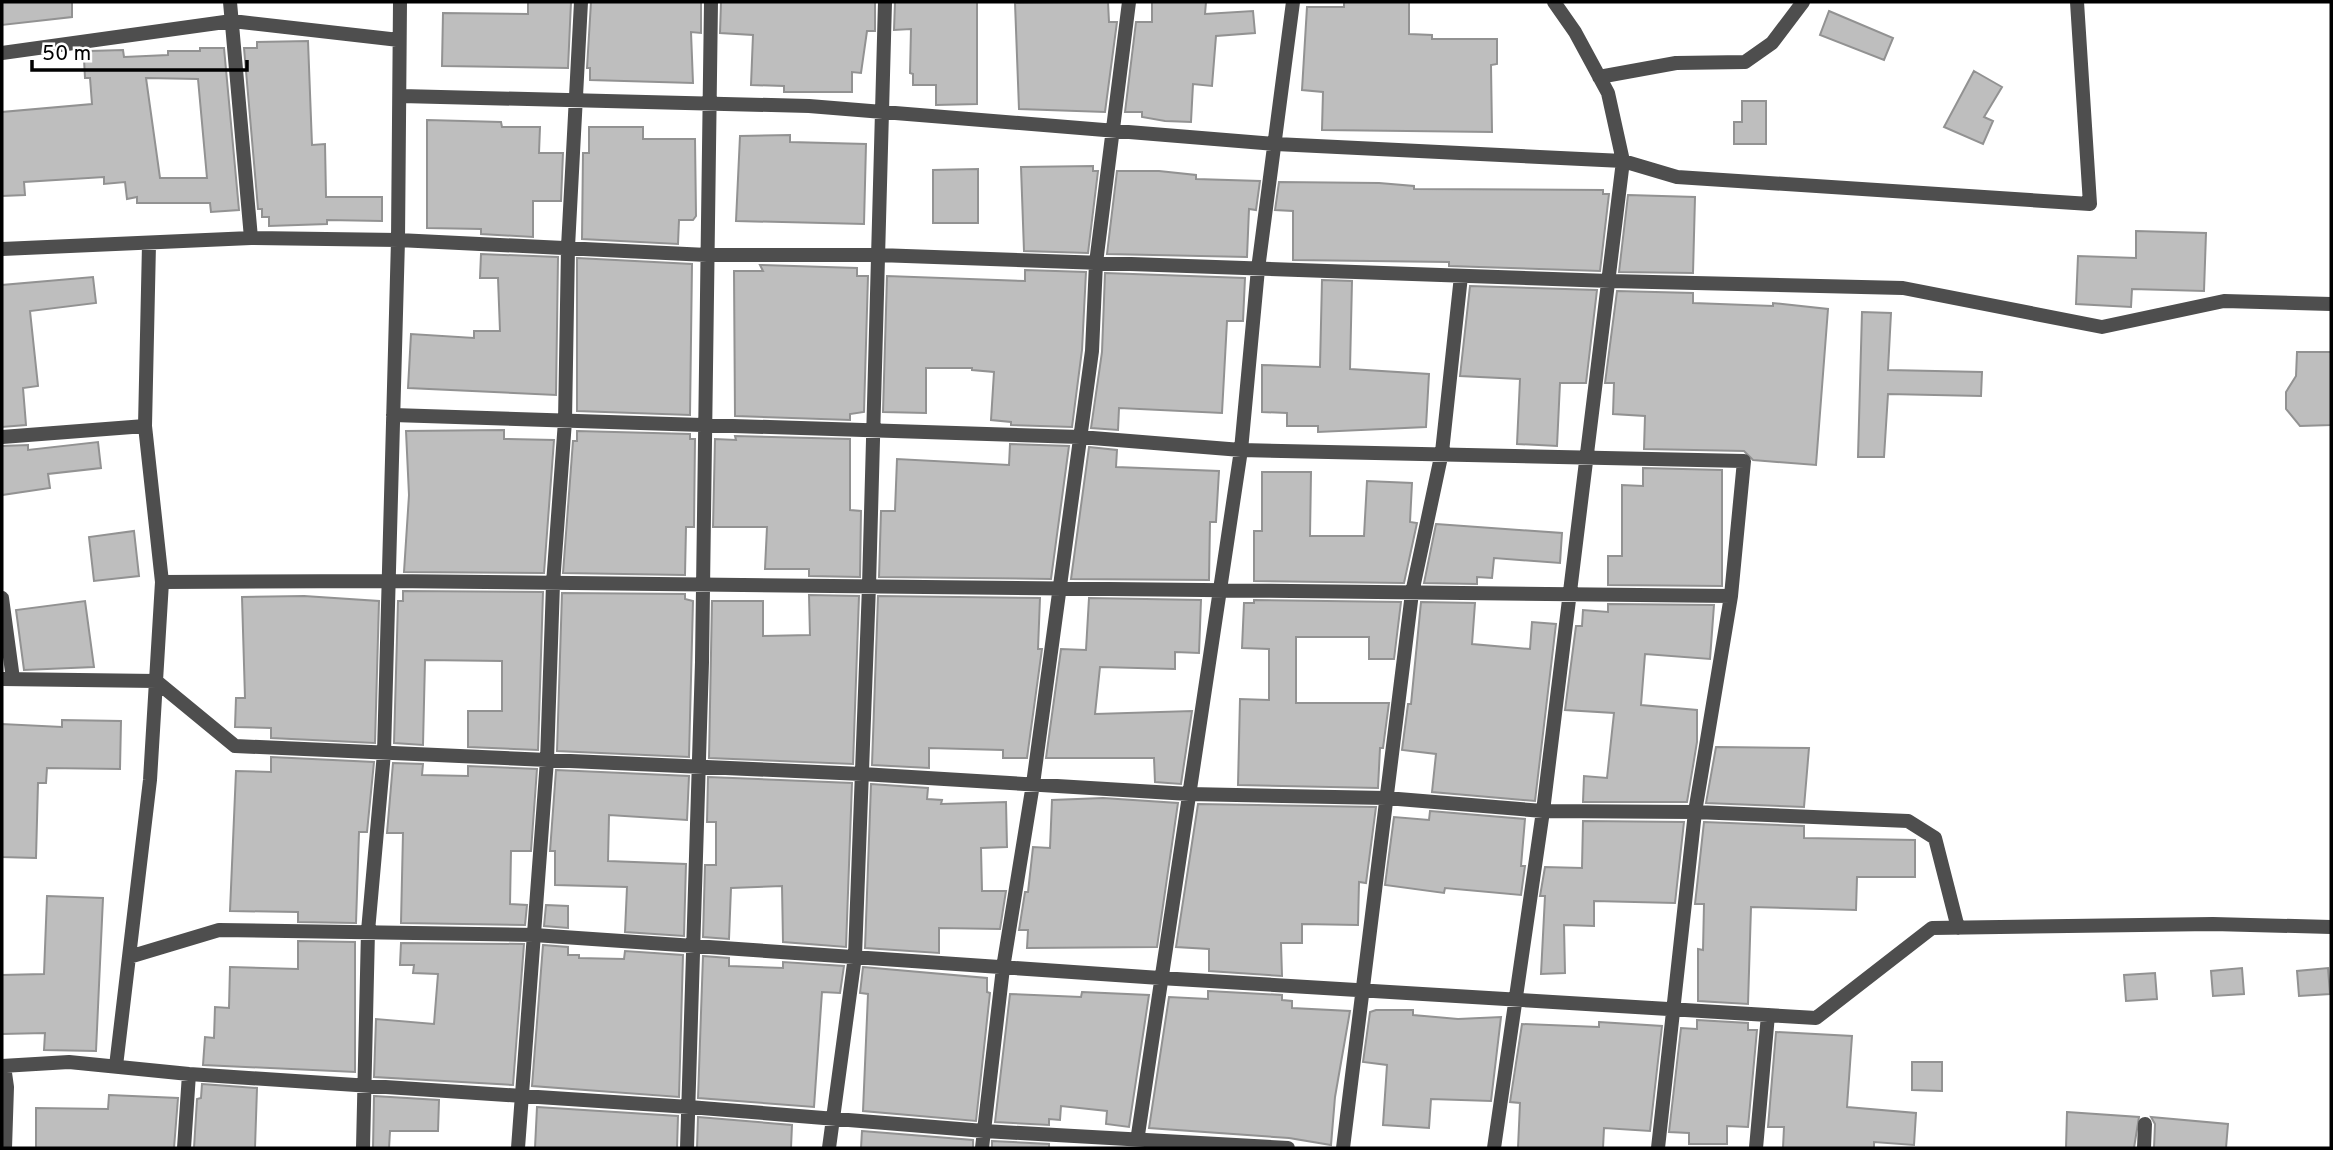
<svg xmlns="http://www.w3.org/2000/svg" width="2333" height="1150" viewBox="0 0 2333 1150" font-family="Overpass,sans-serif">
	<rect width="100%" height="100%" fill="#fff"/>
	<path fill="#bebebe" stroke="#929292" stroke-width="2" fill-rule="evenodd" d="M 2,2 L 72,2 L 72,17 L 2,25 Z
		M 528,2 L 571,2 L 568,68 L 442,66 L 443,13 L 528,14 Z
		M 591,2 L 701,2 L 701,33 L 691,32 L 693,83 L 590,80 L 590,68 L 587,68 Z
		M 721,2 L 875,2 L 875,31 L 867,31 L 861,73 L 852,72 L 852,92 L 784,92 L 784,86 L 751,85 L 753,35 L 720,33 Z
		M 895,2 L 977,2 L 977,104 L 936,105 L 936,85 L 913,85 L 913,74 L 910,73 L 911,29 L 894,30 Z
		M 1108,2 L 1109,22 L 1117,22 L 1105,112 L 1019,109 L 1015,3 Z
		M 1152,2 L 1206,2 L 1205,14 L 1253,11 L 1255,33 L 1216,36 L 1212,86 L 1193,84 L 1191,122 L 1165,121 L 1142,117 L 1142,112 L 1125,112 L 1136,22 L 1152,22 Z
		M 1344,2 L 1409,2 L 1409,34 L 1432,35 L 1432,39 L 1497,39 L 1497,64 L 1491,65 L 1492,132 L 1322,130 L 1323,92 L 1302,90 L 1307,7 L 1344,7 Z
		M 1829,11 L 1893,38 L 1884,60 L 1820,35 Z
		M 308,41 L 312,145 L 325,144 L 326,197 L 382,197 L 382,221 L 327,220 L 327,224 L 269,226 L 269,217 L 262,217 L 262,209 L 258,209 L 244,48 L 257,48 L 257,42 Z
		M 200,48 L 224,48 L 239,210 L 211,212 L 210,203 L 137,203 L 137,197 L 127,199 L 125,182 L 104,184 L 104,177 L 24,182 L 25,195 L 2,196 L 2,112 L 92,104 L 90,78 L 85,78 L 84,59 L 89,59 L 89,51 L 123,50 L 124,57 L 168,55 L 168,51 L 200,51 ZM 146,78 L 198,79 L 207,178 L 160,178 Z
		M 1974,71 L 2002,87 L 1984,117 L 1993,121 L 1983,144 L 1944,127 Z
		M 1742,101 L 1766,101 L 1766,144 L 1734,144 L 1734,122 L 1742,122 Z
		M 427,120 L 501,122 L 502,127 L 540,127 L 539,153 L 563,153 L 561,201 L 533,201 L 533,237 L 481,234 L 481,229 L 427,228 Z
		M 589,127 L 643,127 L 643,139 L 695,139 L 696,216 L 693,220 L 679,220 L 678,244 L 582,239 L 583,153 L 589,153 Z
		M 790,135 L 790,142 L 866,144 L 864,224 L 736,221 L 740,136 Z
		M 1093,166 L 1093,171 L 1098,171 L 1088,253 L 1024,251 L 1021,167 Z
		M 978,169 L 978,223 L 933,223 L 933,170 Z
		M 1117,171 L 1159,171 L 1196,175 L 1196,179 L 1260,181 L 1256,210 L 1249,209 L 1247,257 L 1107,254 Z
		M 1279,182 L 1379,183 L 1414,186 L 1414,189 L 1603,190 L 1603,194 L 1609,194 L 1600,271 L 1449,266 L 1449,262 L 1293,260 L 1293,211 L 1275,210 Z
		M 1628,195 L 1695,197 L 1693,273 L 1619,272 Z
		M 2136,231 L 2206,233 L 2204,291 L 2132,289 L 2131,307 L 2076,304 L 2078,256 L 2136,258 Z
		M 481,254 L 558,257 L 556,395 L 408,388 L 411,334 L 474,338 L 474,331 L 500,331 L 498,278 L 480,278 Z
		M 577,258 L 692,264 L 690,415 L 577,411 Z
		M 760,265 L 857,268 L 857,276 L 868,276 L 864,412 L 850,414 L 850,420 L 735,416 L 734,271 L 763,271 Z
		M 1025,270 L 1086,272 L 1082,350 L 1072,427 L 1011,425 L 1011,422 L 991,420 L 994,372 L 972,370 L 972,368 L 926,368 L 926,413 L 883,412 L 887,276 L 1025,281 Z
		M 1105,273 L 1245,278 L 1243,321 L 1227,321 L 1222,413 L 1119,408 L 1118,430 L 1091,428 L 1102,352 Z
		M 93,277 L 96,303 L 30,311 L 38,386 L 23,388 L 26,425 L 2,427 L 2,285 Z
		M 1322,280 L 1352,281 L 1350,369 L 1429,374 L 1426,427 L 1318,432 L 1318,426 L 1287,426 L 1287,413 L 1262,412 L 1262,365 L 1320,367 Z
		M 1470,286 L 1597,290 L 1586,383 L 1560,383 L 1557,446 L 1517,444 L 1520,379 L 1460,376 Z
		M 1617,291 L 1693,293 L 1693,303 L 1773,306 L 1773,303 L 1828,309 L 1816,465 L 1753,460 L 1744,451 L 1644,449 L 1645,416 L 1613,414 L 1614,383 L 1605,383 Z
		M 1862,312 L 1891,313 L 1888,370 L 1982,372 L 1981,396 L 1888,394 L 1884,457 L 1858,457 Z
		M 2297,352 L 2331,352 L 2331,425 L 2300,426 L 2286,409 L 2286,392 L 2296,376 Z
		M 504,430 L 504,439 L 554,440 L 544,573 L 404,572 L 409,495 L 406,431 Z
		M 577,431 L 690,434 L 690,439 L 695,439 L 694,527 L 686,527 L 685,575 L 563,573 L 573,441 L 577,441 Z
		M 735,436 L 850,439 L 850,510 L 861,511 L 860,577 L 809,576 L 809,569 L 765,569 L 767,527 L 713,527 L 715,439 L 736,440 Z
		M 98,442 L 101,468 L 48,474 L 50,488 L 2,495 L 2,446 L 28,445 L 28,450 Z
		M 1010,444 L 1069,446 L 1051,579 L 879,577 L 881,511 L 895,511 L 897,459 L 1009,465 Z
		M 1089,447 L 1117,450 L 1116,467 L 1219,471 L 1216,522 L 1210,522 L 1209,580 L 1071,579 Z
		M 1643,468 L 1722,470 L 1722,586 L 1608,585 L 1608,556 L 1622,556 L 1622,485 L 1643,486 Z
		M 1262,472 L 1311,472 L 1310,536 L 1364,536 L 1367,481 L 1412,483 L 1410,522 L 1417,523 L 1404,583 L 1254,581 L 1254,531 L 1262,531 Z
		M 1436,524 L 1562,533 L 1560,563 L 1494,558 L 1492,578 L 1477,577 L 1477,584 L 1424,583 Z
		M 134,531 L 139,576 L 94,581 L 89,537 Z
		M 403,591 L 543,592 L 538,750 L 468,747 L 468,711 L 502,711 L 502,661 L 425,660 L 423,745 L 394,743 L 398,601 L 403,601 Z
		M 562,593 L 685,594 L 685,599 L 693,601 L 689,757 L 557,751 Z
		M 809,595 L 859,596 L 853,764 L 709,758 L 712,601 L 763,601 L 763,636 L 810,635 Z
		M 304,596 L 379,601 L 375,743 L 271,738 L 271,728 L 235,727 L 236,698 L 245,698 L 242,597 Z
		M 878,596 L 1040,598 L 1038,649 L 1042,649 L 1027,758 L 1003,758 L 1003,750 L 929,748 L 929,768 L 872,765 Z
		M 1089,598 L 1201,600 L 1199,653 L 1175,652 L 1175,669 L 1100,667 L 1095,714 L 1192,711 L 1181,784 L 1155,782 L 1154,758 L 1046,758 L 1061,649 L 1086,650 Z
		M 1254,600 L 1401,602 L 1394,659 L 1369,659 L 1369,637 L 1296,637 L 1296,703 L 1389,703 L 1383,748 L 1380,748 L 1378,788 L 1238,785 L 1240,699 L 1269,700 L 1269,649 L 1242,648 L 1244,603 L 1254,603 Z
		M 85,601 L 94,667 L 24,670 L 16,610 Z
		M 1421,602 L 1475,603 L 1472,644 L 1530,649 L 1532,622 L 1556,624 L 1535,801 L 1432,792 L 1436,754 L 1402,750 L 1408,704 L 1411,704 Z
		M 1608,604 L 1714,605 L 1710,659 L 1645,654 L 1641,705 L 1697,710 L 1697,742 L 1687,802 L 1583,802 L 1584,776 L 1607,778 L 1614,713 L 1565,710 L 1576,626 L 1582,626 L 1583,610 L 1608,612 Z
		M 62,720 L 121,721 L 120,769 L 47,768 L 46,783 L 38,783 L 36,858 L 2,857 L 2,724 L 62,727 Z
		M 1716,747 L 1809,748 L 1804,807 L 1706,803 Z
		M 271,757 L 374,762 L 367,832 L 359,832 L 356,923 L 298,922 L 298,912 L 230,911 L 236,771 L 271,772 Z
		M 393,763 L 423,764 L 422,775 L 468,776 L 468,766 L 537,769 L 531,851 L 511,851 L 510,904 L 527,905 L 525,925 L 401,923 L 403,833 L 387,833 Z
		M 556,770 L 689,776 L 687,820 L 609,815 L 608,861 L 686,864 L 684,936 L 625,932 L 627,887 L 555,885 L 555,851 L 550,851 Z
		M 708,777 L 852,783 L 846,947 L 783,942 L 782,886 L 731,888 L 729,939 L 703,937 L 705,865 L 716,865 L 716,822 L 707,822 Z
		M 871,784 L 928,788 L 927,799 L 942,800 L 941,804 L 1006,802 L 1007,847 L 981,848 L 982,891 L 1006,891 L 1000,929 L 939,928 L 939,953 L 865,948 Z
		M 1103,798 L 1178,803 L 1157,947 L 1027,948 L 1028,930 L 1019,930 L 1025,892 L 1028,892 L 1033,847 L 1050,848 L 1052,800 Z
		M 1198,804 L 1376,807 L 1366,883 L 1359,882 L 1358,925 L 1302,924 L 1302,943 L 1281,943 L 1282,976 L 1209,971 L 1209,949 L 1176,947 Z
		M 1430,811 L 1525,819 L 1521,866 L 1525,866 L 1521,895 L 1445,888 L 1444,893 L 1385,885 L 1394,817 L 1429,820 Z
		M 1583,821 L 1684,822 L 1675,903 L 1594,901 L 1594,926 L 1564,925 L 1565,973 L 1541,974 L 1545,896 L 1540,896 L 1545,867 L 1582,868 Z
		M 1704,822 L 1804,826 L 1804,838 L 1915,840 L 1915,877 L 1857,877 L 1856,910 L 1751,907 L 1748,1004 L 1698,1001 L 1698,949 L 1703,950 L 1704,904 L 1695,904 Z
		M 47,896 L 103,898 L 96,1051 L 44,1050 L 45,1033 L 2,1034 L 2,975 L 44,974 Z
		M 546,905 L 568,906 L 568,928 L 544,926 Z
		M 298,941 L 355,942 L 355,1072 L 203,1065 L 205,1037 L 214,1038 L 215,1007 L 229,1008 L 230,967 L 298,969 Z
		M 401,943 L 524,944 L 513,1085 L 374,1077 L 376,1019 L 434,1024 L 438,974 L 413,973 L 414,965 L 400,965 Z
		M 543,945 L 568,947 L 568,955 L 579,955 L 579,958 L 624,959 L 625,951 L 683,955 L 679,1097 L 532,1086 Z
		M 703,956 L 729,958 L 729,966 L 783,968 L 783,962 L 844,966 L 840,993 L 822,992 L 814,1107 L 698,1098 Z
		M 863,967 L 987,978 L 987,992 L 990,993 L 976,1121 L 863,1111 L 868,994 L 860,993 Z
		M 2242,968 L 2244,994 L 2213,996 L 2211,971 Z
		M 2328,968 L 2330,994 L 2299,996 L 2297,971 Z
		M 2155,973 L 2157,999 L 2126,1001 L 2124,975 Z
		M 1208,991 L 1282,995 L 1282,1000 L 1292,1001 L 1292,1008 L 1350,1011 L 1335,1097 L 1331,1145 L 1289,1138 L 1149,1128 L 1169,997 L 1208,999 Z
		M 1082,992 L 1149,995 L 1129,1127 L 1106,1124 L 1107,1111 L 1061,1106 L 1060,1120 L 1049,1119 L 1049,1125 L 995,1122 L 1010,994 L 1081,997 Z
		M 1376,1010 L 1413,1010 L 1413,1015 L 1458,1019 L 1501,1017 L 1491,1101 L 1431,1099 L 1429,1128 L 1383,1125 L 1387,1065 L 1363,1062 L 1370,1012 Z
		M 1697,1020 L 1748,1023 L 1748,1030 L 1757,1030 L 1748,1127 L 1727,1126 L 1727,1144 L 1689,1144 L 1689,1133 L 1669,1132 L 1681,1028 L 1697,1029 Z
		M 1599,1022 L 1662,1026 L 1650,1131 L 1604,1128 L 1603,1148 L 1518,1148 L 1520,1103 L 1510,1102 L 1522,1024 L 1599,1027 Z
		M 1776,1032 L 1852,1036 L 1847,1107 L 1916,1113 L 1914,1145 L 1874,1142 L 1874,1148 L 1783,1148 L 1784,1127 L 1768,1127 Z
		M 1912,1062 L 1942,1062 L 1942,1091 L 1912,1090 Z
		M 202,1084 L 257,1088 L 255,1148 L 194,1148 L 197,1099 L 201,1098 Z
		M 109,1095 L 178,1098 L 174,1148 L 36,1148 L 36,1108 L 108,1109 Z
		M 374,1096 L 439,1100 L 438,1131 L 390,1131 L 389,1148 L 373,1148 Z
		M 537,1107 L 678,1116 L 677,1148 L 535,1148 Z
		M 2067,1112 L 2139,1117 L 2134,1148 L 2066,1148 Z
		M 698,1117 L 792,1125 L 791,1148 L 697,1148 Z
		M 2151,1117 L 2228,1124 L 2226,1148 L 2154,1148 L 2155,1124 Z
		M 862,1131 L 973,1140 L 973,1148 L 861,1148 Z
		M 992,1141 L 1049,1144 L 1049,1148 L 992,1148 Z"/>
	<g fill="none" stroke-linecap="round" stroke-linejoin="round">
		<path stroke="#4e4e4e" stroke-width="14" d="M 230,2 L 251,238
			M 2,53 L 232,21 L 399,40
			M 1599,77 L 1676,63 L 1745,62 L 1772,43 L 1803,2
			M 401,96 L 809,106 L 1276,144 L 1623,161 L 1677,177 L 2090,204 L 2077,2
			M 2,249 L 251,238 L 398,240 L 707,255 L 878,255 L 1610,281 L 1903,288 L 2102,327 L 2224,301 L 2331,304
			M 393,415 L 1080,437 L 1241,450 L 1744,461 L 1731,596 L 1695,812 L 1658,1148
			M 2,437 L 145,426
			M 162,582 L 388,581 L 1731,596
			M 2,598 L 13,679
			M 2,679 L 156,681 L 235,746 L 862,774 L 1189,794 L 1386,798 L 1543,811 L 1695,812 L 1908,821 L 1935,838 L 1958,928
			M 129,957 L 219,930 L 534,935 L 1160,978 L 1816,1018 L 1932,928 L 2213,924 L 2331,927
			M 2,1066 L 69,1062 L 189,1074 L 689,1107 L 984,1131 L 1288,1148
			M 4,1066 L 7,1087 L 5,1148
			M 116,1066 L 150,780 L 162,582 L 145,426 L 149,244
			M 184,1148 L 189,1074
			M 363,1148 L 368,931 L 384,753 L 398,240 L 400,2
			M 518,1148 L 547,760 L 553,584 L 565,421 L 568,247 L 581,2
			M 687,1148 L 702,662 L 711,2
			M 829,1148 L 855,956 L 869,586 L 885,2
			M 982,1148 L 1003,968 L 1033,784 L 1092,351 L 1096,263 L 1129,2
			M 1136,1148 L 1241,450 L 1258,269 L 1293,2
			M 1343,1148 L 1412,593 L 1442,452 L 1461,276
			M 1494,1148 L 1543,811 L 1623,161 L 1608,93 L 1575,32 L 1554,2
			M 1756,1148 L 1768,1015
			M 2144,1148 L 2145,1124"/>
	</g>
	<rect width="2333" height="1150" fill="none" stroke="#000000" stroke-width="7"/>
	<path d="M32 60v10h215v-10" fill="none" stroke="#000000" stroke-width="3.5"/>
	<text x="42" y="60" font-size="21" fill="#000000" stroke="#ffffff" stroke-width="5" paint-order="stroke">50 m</text>
</svg>
